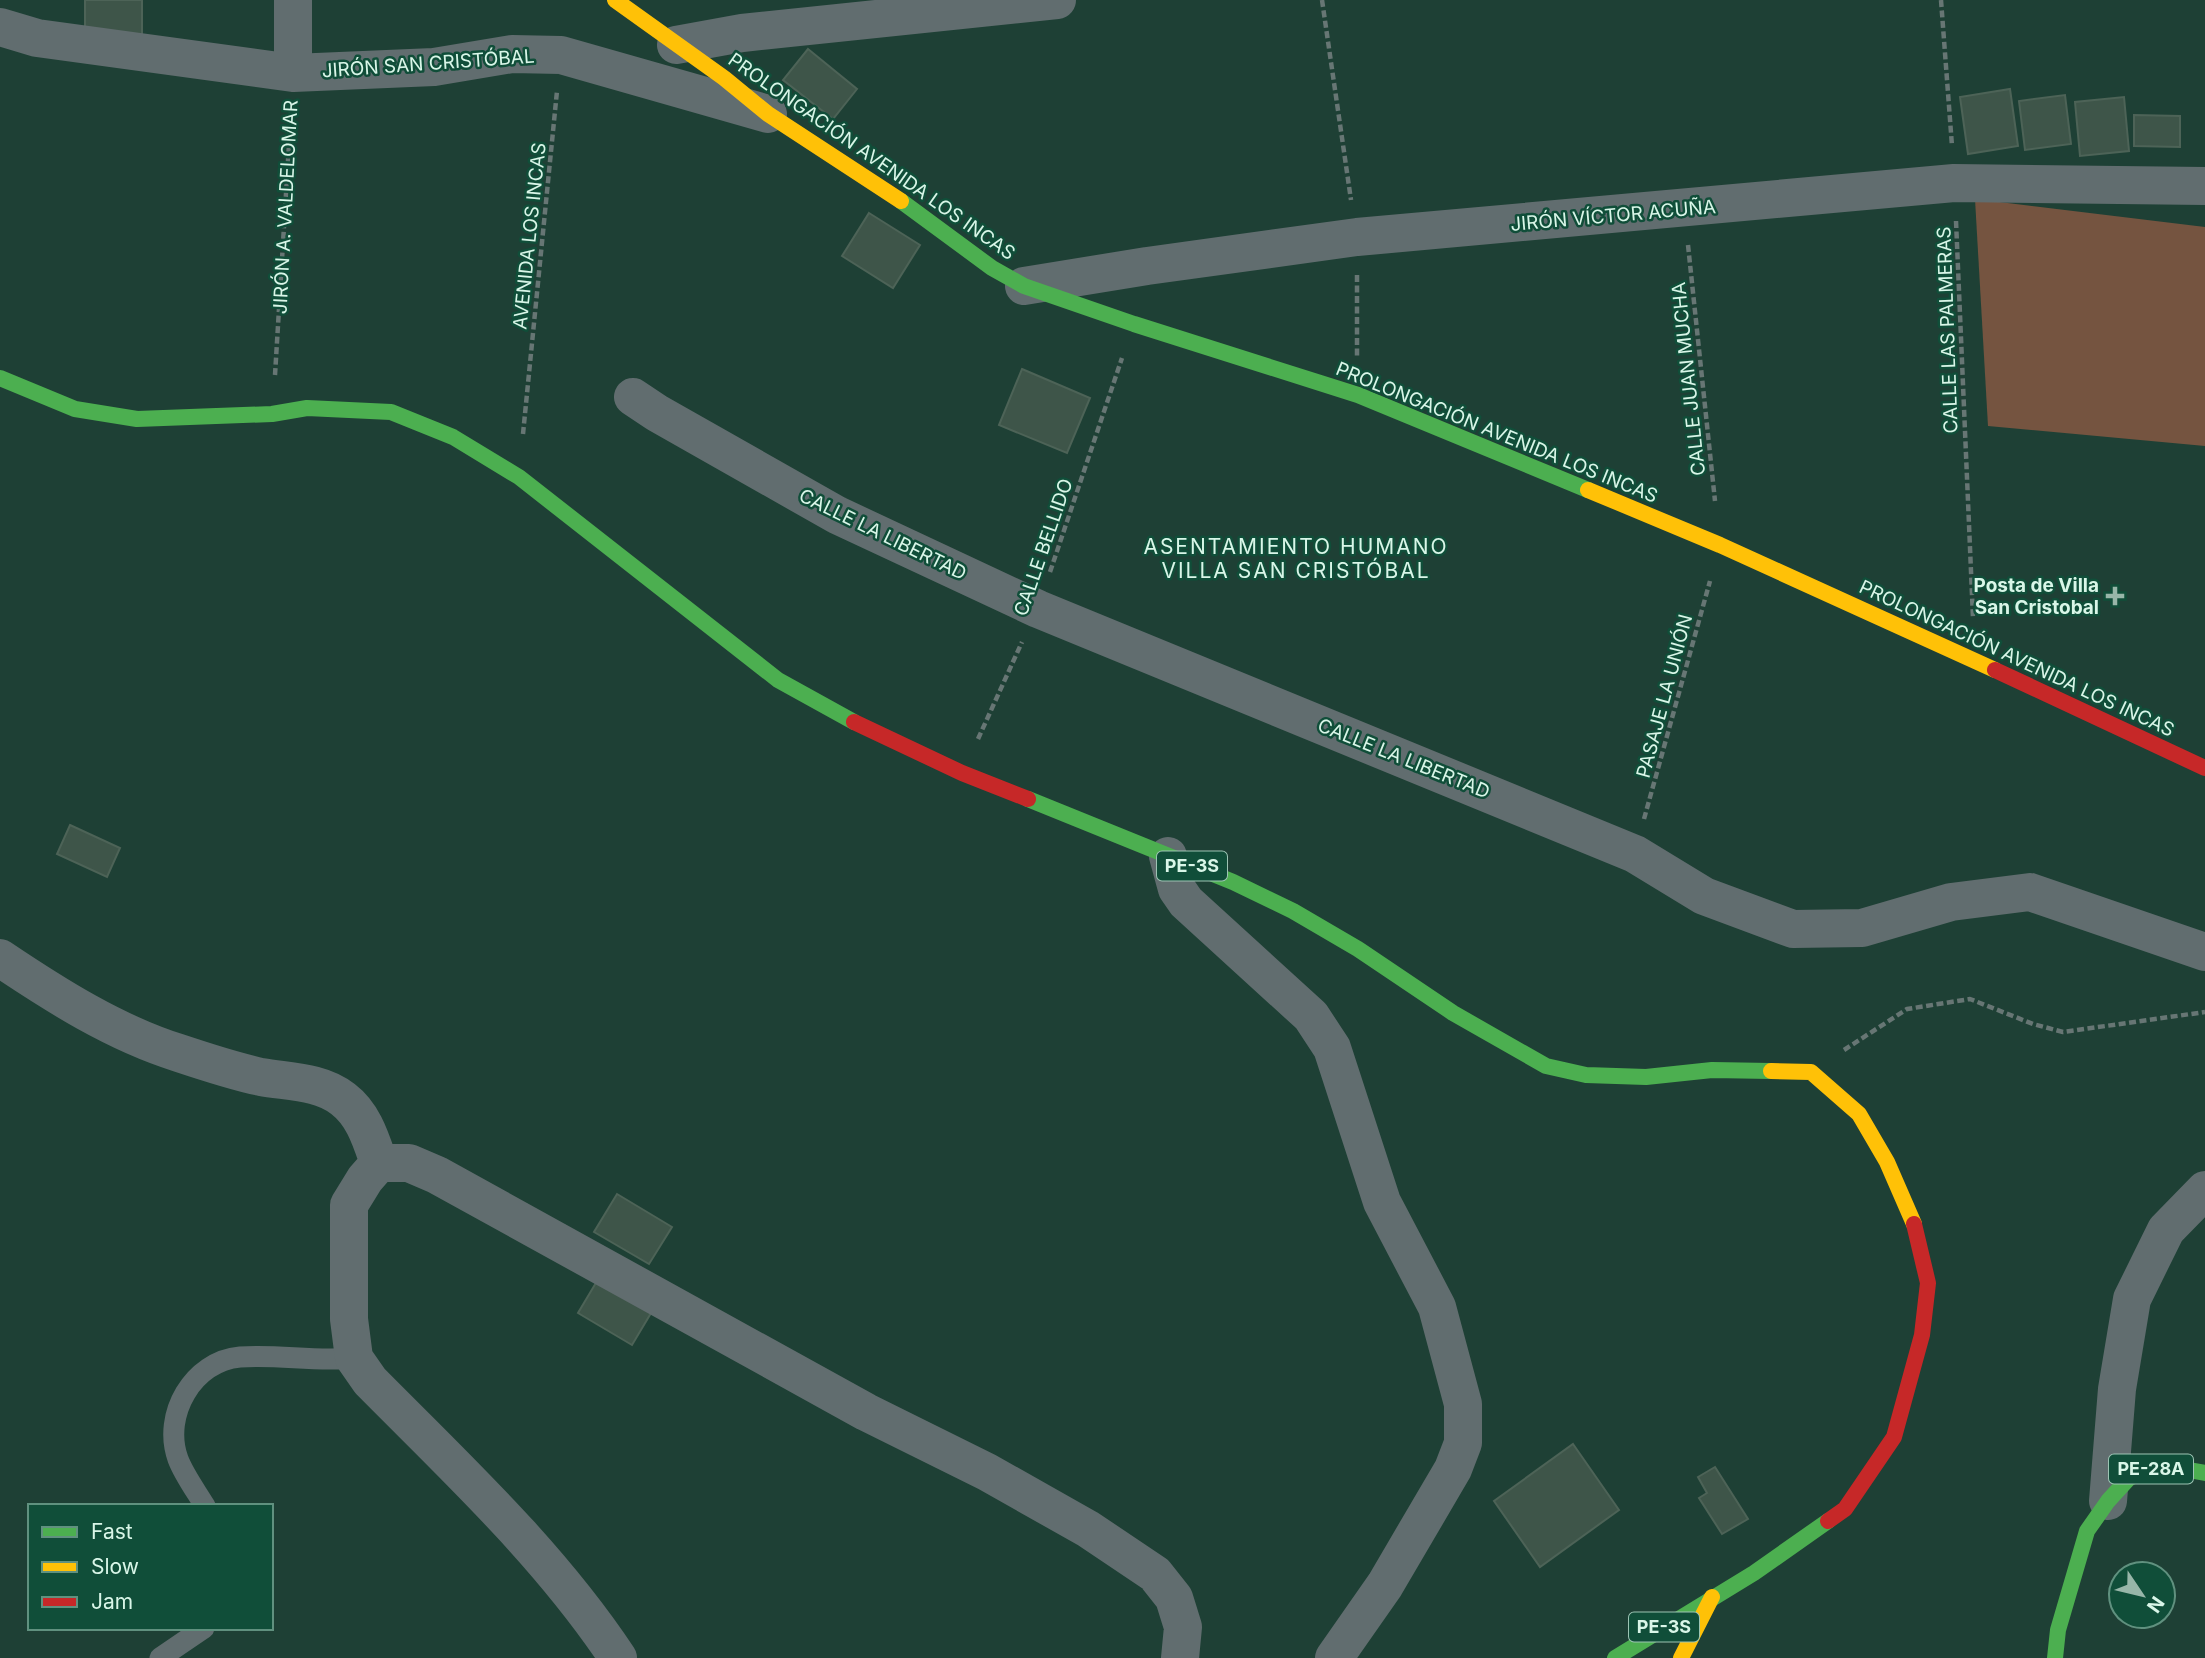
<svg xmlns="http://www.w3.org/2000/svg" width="2205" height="1658" viewBox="0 0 2205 1658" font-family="Inter,sans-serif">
	<rect width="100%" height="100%" fill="#1e4035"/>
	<path fill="#755440" d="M 1975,199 L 2205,227 L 2205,446 L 1988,426 Z"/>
	<path fill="#3e5549" stroke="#4d6357" stroke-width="2" d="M 85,0 L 142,0 L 142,38 L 85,39 Z
		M 808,49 L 857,89 L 833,119 L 783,80 Z
		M 2010,89 L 2018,146 L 1968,154 L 1960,97 Z
		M 2065,95 L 2071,144 L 2025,150 L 2019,101 Z
		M 2124,97 L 2129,151 L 2080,156 L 2075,102 Z
		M 2134,115 L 2180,116 L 2180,147 L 2134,146 Z
		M 869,213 L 920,245 L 893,288 L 842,256 Z
		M 1022,369 L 1090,398 L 1067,453 L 999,425 Z
		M 70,825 L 120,848 L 107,877 L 57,854 Z
		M 617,1194 L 672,1227 L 649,1264 L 594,1232 Z
		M 600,1276 L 654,1308 L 632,1345 L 578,1313 Z
		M 1573,1444 L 1619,1510 L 1540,1567 L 1494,1501 Z
		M 1715,1467 L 1748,1519 L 1722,1534 L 1699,1498 L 1707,1493 L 1698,1477 Z"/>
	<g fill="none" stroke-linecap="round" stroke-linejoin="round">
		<path stroke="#677674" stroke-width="4.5" stroke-dasharray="7 3.5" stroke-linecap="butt" d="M 1322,0 L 1351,200
			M 1941,0 L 1952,146
			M 1956,221 L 1973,618
			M 1688,245 L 1715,501
			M 1357,275 L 1357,357
			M 275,375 L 291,111
			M 523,434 L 557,91
			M 1050,572 L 1122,358
			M 978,739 L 1022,642
			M 1644,819 L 1710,581
			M 1844,1050 L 1907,1009 L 1970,999 L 2033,1024 L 2063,1032 L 2205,1012"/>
		<path stroke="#616d6f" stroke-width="21" d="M 205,1506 C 196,1491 184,1475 178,1459 C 162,1415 193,1361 240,1357 C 278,1354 315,1362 354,1358
			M 160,1658 L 204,1628"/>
		<path stroke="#616d6f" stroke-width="38" d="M 0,27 L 37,38 L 293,73 L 434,67 L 512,54 L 561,55 L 768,114
			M 676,45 L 742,33 L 1057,0
			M 293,73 L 293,0
			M 1024,286 L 1147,266 L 1357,237 L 1954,183 L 2205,186
			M 633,397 L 657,413 L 837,515 L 1038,609 L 1635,854 L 1704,896 L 1793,929 L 1862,928 L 1951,902 L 2030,892 L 2205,952
			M 1168,856 L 1177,889 L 1186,902 L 1311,1016 L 1332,1048 L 1382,1202 L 1437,1307 L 1463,1404 L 1463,1443 L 1453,1469 L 1385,1585 L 1334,1658
			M 0,958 C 55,995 115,1033 179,1053 C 206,1062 233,1071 261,1077 C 289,1082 320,1081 343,1099 C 364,1115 371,1140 379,1163
			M 2108,1501 L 2117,1389 L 2132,1299 L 2166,1230 L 2205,1190
			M 618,1658 C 549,1554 457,1469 370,1381 L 354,1358 L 349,1319 L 349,1205 L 365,1179 L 379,1163 L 409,1163 L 437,1175 L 866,1412 L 987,1472 L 1088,1529 L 1155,1574 L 1174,1598 L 1183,1627 L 1180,1658"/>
		<path stroke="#4caf50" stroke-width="16" d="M 901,201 L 992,268 L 1024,286 L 1134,324 L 1358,395 L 1588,490
			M 0,378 L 75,409 L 137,419 L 272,414 L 307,408 L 391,412 L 453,437 L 519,477 L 778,680 L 854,722
			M 1028,799 L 1233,882 L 1293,911 L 1358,949 L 1453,1013 L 1546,1066 L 1586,1075 L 1646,1077 L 1712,1070 L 1771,1071
			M 1615,1658 L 1754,1573 L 1828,1521
			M 2055,1658 L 2058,1630 L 2087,1531 L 2108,1501 L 2129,1478 L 2161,1465 L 2205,1473"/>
		<path stroke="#ffc107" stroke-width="16" d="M 615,0 L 724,78 L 768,114 L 901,201
			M 1588,490 L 1720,545 L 1995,670
			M 1771,1071 L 1811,1072 L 1859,1114 L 1887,1162 L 1914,1224
			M 1681,1658 L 1712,1597"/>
		<path stroke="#c62828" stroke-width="16" d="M 1995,670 L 2205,768
			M 854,722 L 962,773 L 1028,799
			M 1828,1521 L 1845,1509 L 1894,1437 L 1922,1335 L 1928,1283 L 1914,1224"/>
	</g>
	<path fill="#98b6a9" stroke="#104e39" stroke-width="2.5" d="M2111.5 585.5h7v7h7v7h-7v7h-7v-7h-7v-7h7z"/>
	<g text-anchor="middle" stroke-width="5" stroke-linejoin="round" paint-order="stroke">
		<g fill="#104e39" stroke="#9dc4b4" stroke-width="2">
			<rect x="1157" y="851.5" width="70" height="29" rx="5"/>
			<rect x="2109" y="1454.5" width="84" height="29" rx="5"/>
			<rect x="1629" y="1612.5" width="70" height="29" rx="5"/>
		</g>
		<g font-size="18" font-weight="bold" fill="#d9f6e8">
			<text x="1192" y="872">PE-3S</text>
			<text x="2151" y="1475">PE-28A</text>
			<text x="1664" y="1633">PE-3S</text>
		</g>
		<g font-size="19" fill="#d9f6e8" stroke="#104e39">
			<text transform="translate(428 63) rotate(-4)" y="7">JIRÓN SAN CRISTÓBAL</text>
			<text transform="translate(872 156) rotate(35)" y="7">PROLONGACIÓN AVENIDA LOS INCAS</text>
			<text transform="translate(285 207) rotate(-87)" y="7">JIRÓN A. VALDELOMAR</text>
			<text transform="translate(1613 215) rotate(-5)" y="7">JIRÓN VÍCTOR ACUÑA</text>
			<text transform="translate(529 236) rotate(-84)" y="7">AVENIDA LOS INCAS</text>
			<text transform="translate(1947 330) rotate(-92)" y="7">CALLE LAS PALMERAS</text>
			<text transform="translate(1688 379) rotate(-96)" y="7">CALLE JUAN MUCHA</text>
			<text transform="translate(1497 432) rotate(22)" y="7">PROLONGACIÓN AVENIDA LOS INCAS</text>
			<text transform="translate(883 534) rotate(26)" y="7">CALLE LA LIBERTAD</text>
			<text transform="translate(1043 547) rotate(-71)" y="7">CALLE BELLIDO</text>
			<text transform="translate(2017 658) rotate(25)" y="7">PROLONGACIÓN AVENIDA LOS INCAS</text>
			<text transform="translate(1664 696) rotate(-75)" y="7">PASAJE LA UNIÓN</text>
			<text transform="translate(1404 758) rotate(22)" y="7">CALLE LA LIBERTAD</text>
		</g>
		<g font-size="19" font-weight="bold" fill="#d9f6e8" stroke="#104e39" text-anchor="end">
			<text x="2099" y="592">Posta de Villa<tspan x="2099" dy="22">San Cristobal</tspan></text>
		</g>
		<g font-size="21" letter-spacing="2" fill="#d9f6e8" stroke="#104e39">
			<text x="1296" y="554">ASENTAMIENTO HUMANO<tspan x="1296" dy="24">VILLA SAN CRISTÓBAL</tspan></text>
		</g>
	</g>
	<rect x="28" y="1504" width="245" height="126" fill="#104e39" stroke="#60917f" stroke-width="2"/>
	<rect x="42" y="1527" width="35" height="10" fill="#4caf50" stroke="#60917f" stroke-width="2"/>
	<text x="91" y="1539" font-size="21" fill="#d9f6e8">Fast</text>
	<rect x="42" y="1562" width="35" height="10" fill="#ffc107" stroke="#60917f" stroke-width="2"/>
	<text x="91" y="1574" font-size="21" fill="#d9f6e8">Slow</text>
	<rect x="42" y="1597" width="35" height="10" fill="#c62828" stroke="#60917f" stroke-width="2"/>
	<text x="91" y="1609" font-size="21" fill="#d9f6e8">Jam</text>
	<g transform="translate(2142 1595) rotate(125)"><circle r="33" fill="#104e39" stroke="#60917f" stroke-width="2"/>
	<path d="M0-5L12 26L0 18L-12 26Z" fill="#98b6a9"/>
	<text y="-10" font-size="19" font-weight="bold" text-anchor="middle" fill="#d9f6e8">N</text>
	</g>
</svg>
